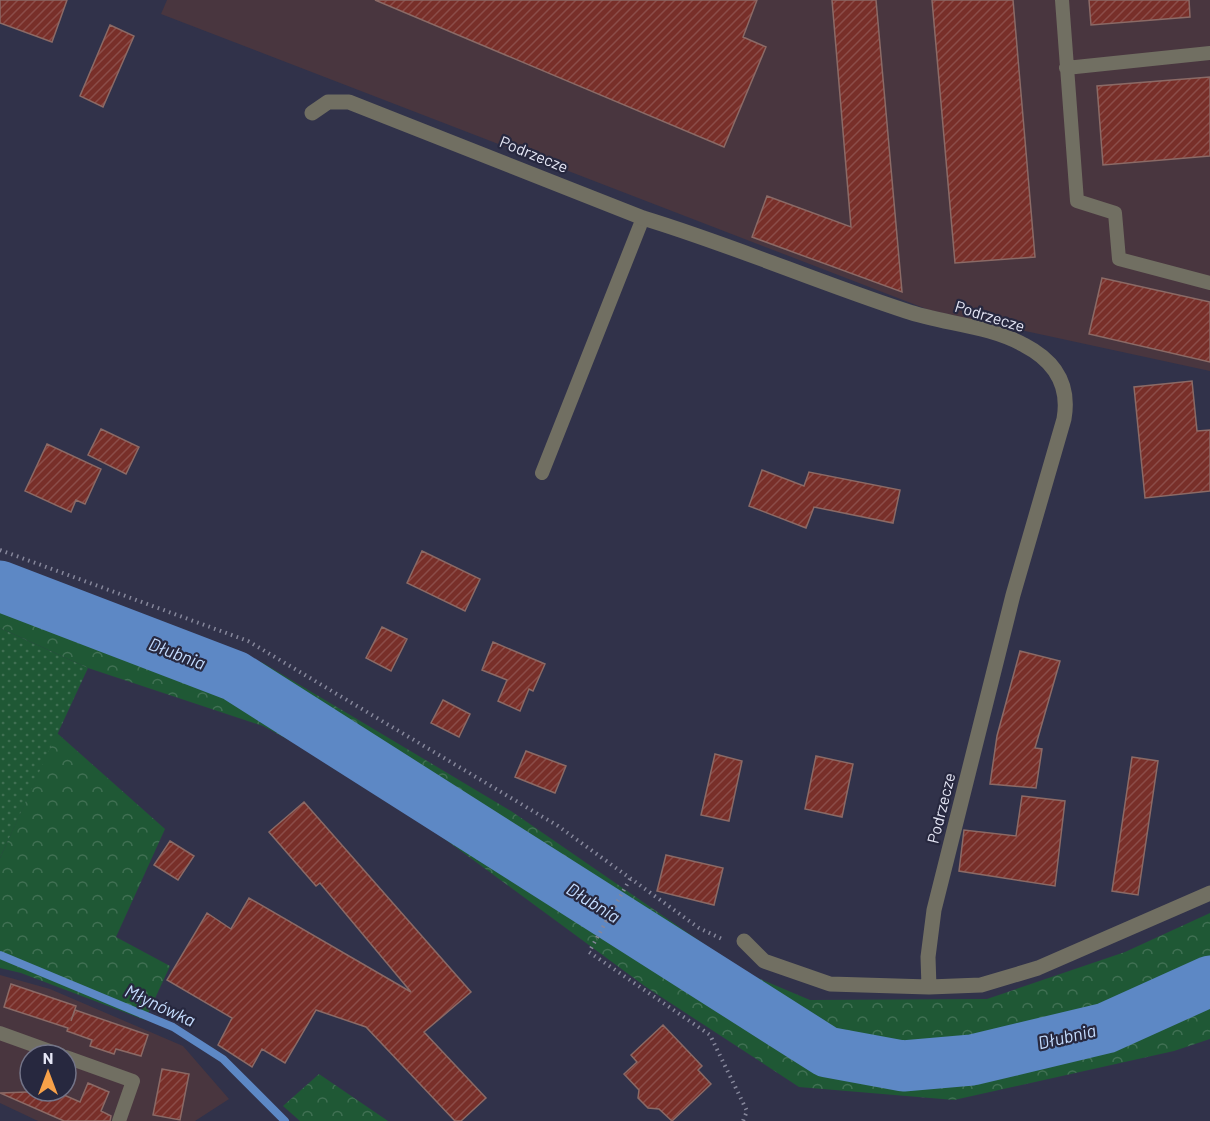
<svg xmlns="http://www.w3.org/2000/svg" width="1210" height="1121" viewBox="0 0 1210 1121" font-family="Barlow,sans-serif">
	<defs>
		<pattern id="grass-dots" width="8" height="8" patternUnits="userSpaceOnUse" patternTransform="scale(1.5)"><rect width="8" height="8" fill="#1f5835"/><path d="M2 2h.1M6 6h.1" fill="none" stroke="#407053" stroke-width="1.8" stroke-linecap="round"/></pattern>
		<pattern id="forest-crowns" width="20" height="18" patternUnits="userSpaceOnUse" patternTransform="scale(1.5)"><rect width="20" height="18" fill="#1f5835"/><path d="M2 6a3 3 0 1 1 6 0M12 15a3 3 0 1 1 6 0" fill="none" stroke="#407053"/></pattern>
		<pattern id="building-hatch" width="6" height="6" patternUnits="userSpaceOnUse" patternTransform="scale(1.5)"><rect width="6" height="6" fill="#782f29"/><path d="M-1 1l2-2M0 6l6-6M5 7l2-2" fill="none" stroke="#8b4d49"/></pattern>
	</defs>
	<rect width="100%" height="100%" fill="#31324a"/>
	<path fill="#49363f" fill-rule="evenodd" d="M 167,0 L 1210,0 L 1210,371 L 929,310 L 161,14 Z
		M 0,975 L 50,989 L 183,1046 L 229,1099 L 195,1121 L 38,1121 L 0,1103 ZM 30,1055 L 66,1055 L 66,1091 L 30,1091 Z"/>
	<path fill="url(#grass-dots)" d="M 0,628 L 88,668 L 0,858 Z"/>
	<path fill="url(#forest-crowns)" d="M 0,561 L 263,663 L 511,811 L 746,973 L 810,1000 L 987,999 L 1125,952 L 1210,913 L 1210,1039 L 1174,1051 L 954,1100 L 799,1087 L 646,987 L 367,782 L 263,726 L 88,668 L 0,628 Z
		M 57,733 L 165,829 L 116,937 L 170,966 L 145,1020 L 21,973 L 0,968 L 0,858 Z
		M 319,1074 L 388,1121 L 300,1121 L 283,1106 Z"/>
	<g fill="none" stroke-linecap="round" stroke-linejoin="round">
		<path stroke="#5d88c5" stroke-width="8" d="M 0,955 L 173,1027 L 223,1059 L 285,1121"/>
		<path stroke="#5d88c5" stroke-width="51" d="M 0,586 L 235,676 L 827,1052 L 903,1066 L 972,1060 L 1106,1028 L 1210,981"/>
	</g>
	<path fill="url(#building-hatch)" stroke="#8b6a66" stroke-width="1.5" d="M 0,0 L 67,0 L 52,42 L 0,23 Z
		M 375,0 L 757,0 L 743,37 L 766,47 L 724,147 Z
		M 832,0 L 876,0 L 902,292 L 752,237 L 767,196 L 851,227 Z
		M 932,0 L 1013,0 L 1035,257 L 955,263 Z
		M 1089,0 L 1189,0 L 1190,17 L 1091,25 Z
		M 110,25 L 134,36 L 103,107 L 80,96 Z
		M 1210,77 L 1210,156 L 1103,165 L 1097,86 Z
		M 1102,278 L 1210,302 L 1210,362 L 1089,334 Z
		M 1192,381 L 1197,431 L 1210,430 L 1210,491 L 1145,498 L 1134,387 Z
		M 101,429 L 139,447 L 126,474 L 88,455 Z
		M 47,444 L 101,469 L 85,504 L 76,500 L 71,512 L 25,491 Z
		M 762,470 L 804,486 L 809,472 L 900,490 L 893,523 L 814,507 L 806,528 L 749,506 Z
		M 422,551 L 480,579 L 465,611 L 407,583 Z
		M 382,627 L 407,639 L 391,671 L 366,658 Z
		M 493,642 L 545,664 L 533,691 L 529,689 L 520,711 L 498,701 L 507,680 L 482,670 Z
		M 1020,651 L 1060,661 L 1035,748 L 1042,749 L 1036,788 L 990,784 L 997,736 Z
		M 443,700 L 470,714 L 459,737 L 431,723 Z
		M 526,751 L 566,766 L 555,793 L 515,777 Z
		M 715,754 L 742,761 L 729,821 L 701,815 Z
		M 816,756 L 853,764 L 842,817 L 805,809 Z
		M 1132,757 L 1158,761 L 1138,895 L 1112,891 Z
		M 1022,796 L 1065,801 L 1055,886 L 959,871 L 964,830 L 1016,836 Z
		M 304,802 L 471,992 L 424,1032 L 486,1098 L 461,1121 L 455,1121 L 366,1027 L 316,1010 L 285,1063 L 262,1049 L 252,1067 L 218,1045 L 232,1018 L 167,980 L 207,913 L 231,929 L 249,898 L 411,992 L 320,883 L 316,886 L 269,832 Z
		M 170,841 L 194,856 L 178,880 L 154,865 Z
		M 666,855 L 723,868 L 714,905 L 657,891 Z
		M 11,984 L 76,1006 L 71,1021 L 75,1010 L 148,1035 L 141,1056 L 116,1049 L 114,1054 L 90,1046 L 92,1040 L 67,1031 L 68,1028 L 4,1007 Z
		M 663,1025 L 702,1066 L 698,1070 L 711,1084 L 672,1121 L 659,1109 L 648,1108 L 638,1098 L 639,1090 L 624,1074 L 637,1062 L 631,1055 Z
		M 162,1069 L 189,1074 L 180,1120 L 153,1115 Z
		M 88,1083 L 109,1092 L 101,1111 L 111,1116 L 110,1121 L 64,1121 L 0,1093 L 55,1091 L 80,1102 Z"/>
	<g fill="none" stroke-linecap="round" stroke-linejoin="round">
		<path stroke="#86879b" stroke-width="4" stroke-dasharray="1.5 4.5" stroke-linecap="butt" d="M 0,550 L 248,641 L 558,826 L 699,928 L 724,940
			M 630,879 L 589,952 L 710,1035 L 747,1111 L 743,1121"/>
		<path stroke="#716f62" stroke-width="14" d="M 1062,0 L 1077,201 L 1115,213 L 1119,259 L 1210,283
			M 1066,68 L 1210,53
			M 542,473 L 643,218
			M 0,1033 L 61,1055
			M 66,1057 L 133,1081 L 119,1121"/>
		<path stroke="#716f62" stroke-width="15" d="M 312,113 L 328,102 L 349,102 L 643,218 C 732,245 817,282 906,311 C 944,324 988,325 1024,345 C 1055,361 1070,385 1064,419 L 1013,595 L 934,910 L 928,957 L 929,987
			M 744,941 L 764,961 L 830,984 L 929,987 L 981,985 L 1038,968 L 1210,893"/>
	</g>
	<g text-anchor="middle" stroke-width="4.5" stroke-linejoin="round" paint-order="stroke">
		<g font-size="16" fill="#e6e7f6" stroke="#27283f">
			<text transform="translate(534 154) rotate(22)" y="6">Podrzecze</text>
			<text transform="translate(990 316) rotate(17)" y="6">Podrzecze</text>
			<text transform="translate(941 808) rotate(-76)" y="6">Podrzecze</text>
		</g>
		<g font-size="18" font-style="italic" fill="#c4dcfe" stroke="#27283f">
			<text transform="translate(177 654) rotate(21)" y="6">Dłubnia</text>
			<text transform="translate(593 903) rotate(32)" y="6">Dłubnia</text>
			<text transform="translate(160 1006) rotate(25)" y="6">Młynówka</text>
			<text transform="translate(1067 1037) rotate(-13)" y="6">Dłubnia</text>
		</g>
	</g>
	<g transform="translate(48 1073)"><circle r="28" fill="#27283f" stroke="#737488" stroke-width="1.5"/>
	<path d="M0-4.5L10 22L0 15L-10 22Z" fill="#f7a149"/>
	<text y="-9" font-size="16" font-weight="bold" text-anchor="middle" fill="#e6e7f6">N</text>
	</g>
</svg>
